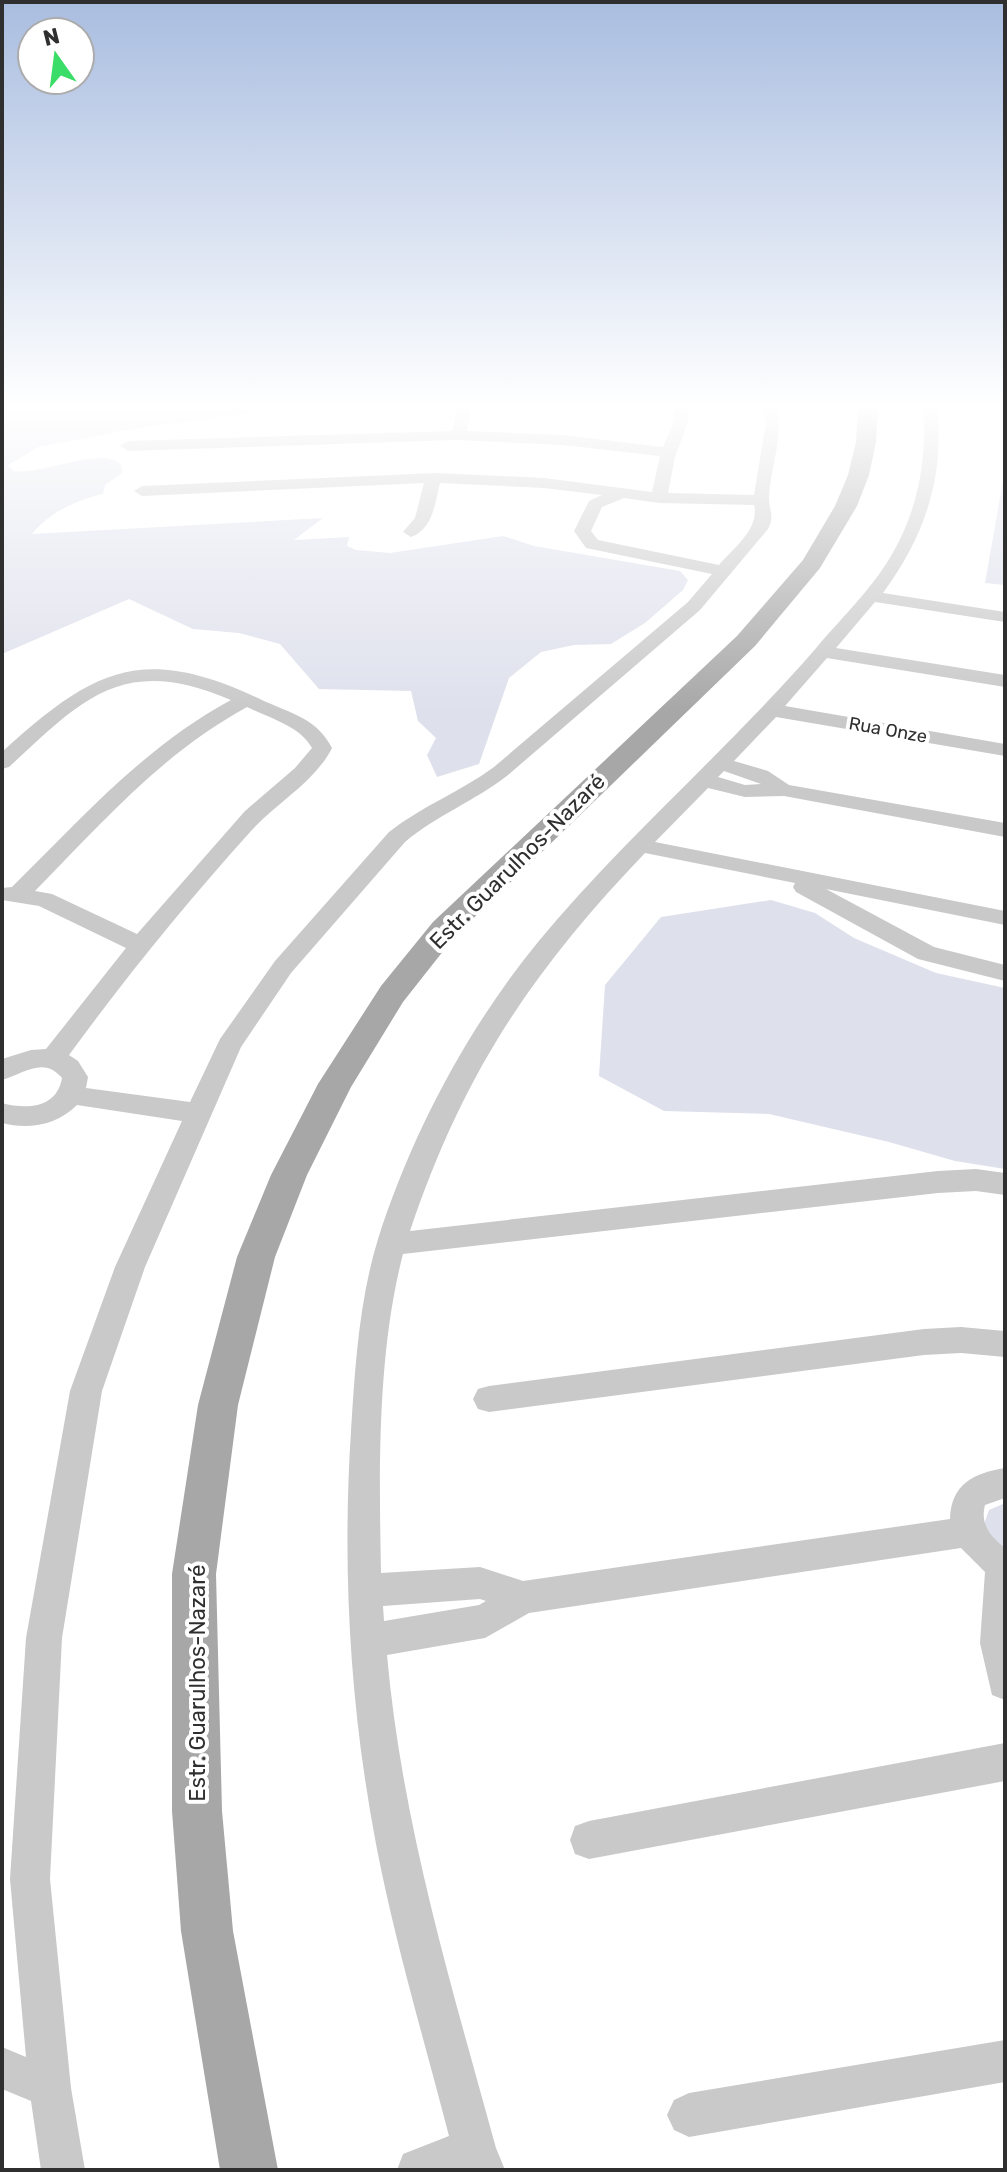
<svg xmlns="http://www.w3.org/2000/svg" width="1007" height="2172" viewBox="0 0 1007 2172" font-family="Rubik,sans-serif">
	<rect width="100%" height="100%" fill="#fff"/>
	<path fill="#dee0ec" d="M 2,408 L 254,408 L 252,413 L 150,426 L 38,447 L 8,465 L 14,471 C 46,475 98,446 121,464 L 122,473 L 105,485 L 103,494 C 76,500 49,513 32,534 L 323,518 L 294,540 L 349,537 L 347,546 L 356,550 L 390,553 L 503,536 L 534,546 L 680,571 L 688,580 L 683,590 L 645,623 L 611,644 L 574,645 L 541,652 L 509,678 L 479,764 L 437,777 L 427,755 L 436,738 L 418,721 L 411,691 L 319,689 L 280,644 L 239,633 L 193,629 L 129,599 L 2,654 Z
		M 1005,469 L 1005,585 L 985,583 Z
		M 771,900 L 815,913 L 854,938 L 936,973 L 1005,988 L 1005,1169 L 955,1161 L 889,1142 L 769,1114 L 664,1111 L 599,1076 L 605,985 L 661,917 Z
		M 1005,1503 L 1005,1551 L 998,1548 L 984,1524 L 989,1510 Z"/>
	<g fill="none" stroke-linecap="round" stroke-linejoin="round">
		<path fill="#c9c9c9" fill-rule="evenodd" d="M 457,408 L 471,408 L 467,431 L 563,435 L 663,447 L 674,422 L 673,408 L 687,408 L 688,422 L 675,457 L 668,493 L 754,495 L 766,422 L 763,408 L 777,408 C 784,438 770,468 769,498 C 769,511 775,516 768,529 L 700,610 L 508,775 C 475,801 437,815 405,842 L 291,973 L 241,1047 L 145,1267 L 102,1391 L 62,1638 L 50,1879 L 71,2088 L 85,2170 L 41,2170 L 31,2101 L 2,2089 L 2,2047 L 26,2057 L 10,1879 L 26,1638 L 70,1391 L 115,1267 L 182,1121 L 77,1105 C 57,1125 29,1130 2,1123 L 2,1103 C 27,1110 57,1108 62,1078 C 43,1056 24,1074 2,1080 L 2,1059 L 31,1050 L 46,1049 L 126,948 L 39,906 L 2,900 L 2,888 L 12,887 C 82,818 144,747 231,700 C 124,654 84,697 9,767 L 2,769 L 2,752 C 95,667 144,643 264,701 C 293,714 317,719 332,748 C 315,782 276,803 251,831 C 186,903 126,977 69,1055 L 78,1061 L 88,1077 L 86,1088 L 190,1102 L 220,1039 L 275,961 L 389,832 C 422,806 460,792 494,767 L 688,602 L 712,574 L 586,548 L 574,531 L 589,501 L 602,495 L 544,488 L 440,483 C 435,503 433,529 411,537 L 403,532 L 415,518 L 424,483 L 142,496 L 134,491 L 142,486 L 436,473 L 544,478 L 652,492 L 660,456 L 563,445 L 456,440 L 128,451 L 120,446 L 128,441 L 452,431 ZM 624,498 L 659,503 L 754,505 C 760,528 734,548 719,565 L 598,540 L 591,531 L 602,507 ZM 247,707 C 269,718 300,726 312,748 L 295,768 L 245,811 L 137,934 L 52,894 L 35,891 C 104,821 160,755 247,707 Z
			M 923,408 L 937,408 C 945,478 924,537 883,593 L 1005,612 L 1005,622 L 875,602 L 836,648 L 1005,675 L 1005,687 L 827,658 L 785,706 L 1005,744 L 1005,756 L 776,717 L 734,761 L 768,771 L 789,785 L 1005,823 L 1005,837 L 784,796 L 745,797 L 708,788 L 655,842 L 1005,911 L 1005,925 L 826,889 L 934,947 L 1005,965 L 1005,981 L 918,959 L 796,892 L 793,887 L 795,883 L 645,853 C 531,972 463,1074 410,1231 L 938,1171 L 976,1169 L 1005,1173 L 1005,1195 L 976,1191 L 938,1193 L 403,1254 C 377,1354 379,1471 381,1573 L 480,1567 L 523,1581 L 950,1519 C 951,1484 974,1473 1005,1468 L 1005,1498 L 985,1505 C 980,1524 990,1536 1005,1548 L 1005,1700 L 992,1695 L 980,1643 L 985,1572 L 961,1548 L 529,1613 L 485,1638 L 387,1655 C 402,1824 451,1984 496,2148 L 505,2170 L 397,2170 L 403,2154 L 449,2136 C 424,2039 395,1943 376,1844 C 350,1707 342,1570 351,1431 C 355,1367 359,1301 378,1239 C 412,1133 467,1029 538,942 C 625,837 728,750 817,647 C 844,615 875,586 895,549 C 919,505 927,457 923,408 ZM 724,771 L 761,784 L 745,785 L 718,777 ZM 480,1599 L 486,1601 L 479,1605 L 384,1621 L 383,1606 Z
			M 961,1327 L 1005,1331 L 1005,1357 L 961,1353 L 924,1355 L 489,1412 L 478,1409 L 473,1399 L 478,1389 L 489,1386 L 924,1329 Z
			M 1005,1743 L 1005,1781 L 589,1859 L 575,1854 L 570,1840 L 575,1826 L 589,1821 Z
			M 1005,2040 L 1005,2082 L 689,2137 L 674,2130 L 667,2115 L 674,2100 L 689,2093 Z"/>
		<path fill="#a7a7a7" fill-rule="evenodd" d="M 858,408 L 878,408 L 876,442 L 869,475 L 857,506 L 820,568 L 755,646 L 455,936 L 403,1002 L 351,1087 L 307,1175 L 275,1257 L 238,1405 L 216,1574 L 222,1811 L 233,1931 L 278,2170 L 220,2170 L 181,1931 L 172,1811 L 172,1574 L 198,1405 L 237,1257 L 271,1175 L 318,1084 L 381,986 L 433,922 L 737,636 L 803,560 L 835,506 L 848,475 L 856,442 Z"/>
	</g>
	<linearGradient id="sky" x2="0" y2="1"><stop stop-color="#a9bde0"/><stop offset="0.57" stop-color="#fff"/><stop offset="1" stop-color="#fff" stop-opacity="0"/></linearGradient>
	<rect width="1007" height="712" fill="url(#sky)"/>
	<g text-anchor="middle" stroke-width="8" stroke-linejoin="round" paint-order="stroke">
		<g font-size="18" fill="#2f2f2f" stroke="#fff">
			<text transform="translate(888 730) rotate(10)" y="6">Rua Onze</text>
		</g>
		<g font-size="22" fill="#2f2f2f" stroke="#fff">
			<text transform="translate(517 861) rotate(-45)" y="8">Estr. Guarulhos-Nazaré</text>
			<text transform="translate(197 1683) rotate(-90)" y="8">Estr. Guarulhos-Nazaré</text>
		</g>
	</g>
	<rect width="1007" height="2172" fill="none" stroke="#2f2f2f" stroke-width="8"/>
	<g transform="translate(56 56) rotate(346)"><circle r="38" fill="#ffffff" stroke="#acacac" stroke-width="2"/>
	<path d="M0-6L14 30L0 20L-14 30Z" fill="#3add67"/>
	<text y="-12" font-size="22" font-weight="bold" text-anchor="middle" fill="#2f2f2f">N</text>
	</g>
</svg>
